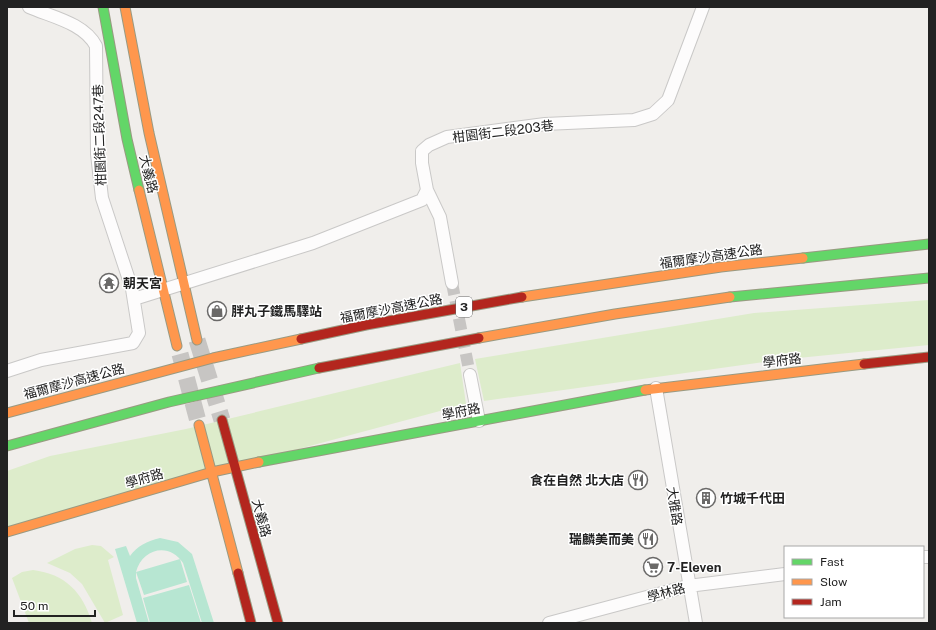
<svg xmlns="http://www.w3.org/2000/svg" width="936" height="630" viewBox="0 0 936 630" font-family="'Public Sans','Noto Sans TC',sans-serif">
	<rect width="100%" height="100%" fill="#f0eeeb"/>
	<path fill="#ddeccb" d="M 929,300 L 929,345 L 778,360 L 484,401 L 475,359 L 754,313 Z
		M 460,363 L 466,404 L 224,469 L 7,532 L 7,471 L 50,456 L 186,429 Z
		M 92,545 L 101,546 L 114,557 L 108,560 L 123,615 L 105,623 L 82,584 L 70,573 L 47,563 L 75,549 Z
		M 33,570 C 65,574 83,592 92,623 L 29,623 L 12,578 L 22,572 Z"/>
	<path fill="#b7e6d2" d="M 160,538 L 178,542 L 192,554 L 214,623 L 202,623 L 183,563 C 170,542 142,548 136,572 L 180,559 L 187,582 L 144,595 L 136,572 L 136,578 L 149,623 L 137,623 L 115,549 L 126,546 L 130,556 C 137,546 147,541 160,538 Z
		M 189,585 L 201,623 L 150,623 L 143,598 Z"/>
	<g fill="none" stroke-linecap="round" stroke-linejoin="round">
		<path stroke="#c7c5c3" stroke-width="12" stroke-dasharray="12 6" stroke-linecap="butt" d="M 452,283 L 470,375"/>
		<path stroke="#c7c5c3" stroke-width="17" stroke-dasharray="17 8" stroke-linecap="butt" d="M 197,340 L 222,420
			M 180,354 L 199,425"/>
		<g stroke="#c9c8c7" stroke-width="14">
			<path id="street" d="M 427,190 L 440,217 L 452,283
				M 134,299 L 313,243 L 422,200 L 427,190 L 422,163 L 422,151 L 429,145 L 447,137 L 545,124 L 634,120 L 653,114 L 668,100 L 703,7
				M 7,371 L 41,360 L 133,343 L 139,333 L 132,289 L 102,198 L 97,154 L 96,46 C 84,23 52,17 29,7
				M 470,375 L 479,421
				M 656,388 L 696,623
				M 923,557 L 929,557
				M 549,623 L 688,586 L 785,574"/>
		</g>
		<g stroke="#999a82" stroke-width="11">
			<path id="fast" d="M 103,7 L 127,139 L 139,190
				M 803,258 L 929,244
				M 730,297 L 929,278
				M 7,446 L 169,402 L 319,368
				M 259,462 L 645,390"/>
		</g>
		<g stroke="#999a82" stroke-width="11">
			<path id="slow" d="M 125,7 L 149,133 L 197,340
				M 139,190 L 177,346
				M 522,297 L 721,267 L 803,258
				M 479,338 L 615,314 L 730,297
				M 645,390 L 864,364
				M 7,413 L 213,358 L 301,339
				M 199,425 L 238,573
				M 7,532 L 212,472 L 259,462"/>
		</g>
		<g stroke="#999a82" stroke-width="11">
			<path id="jam" d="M 301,339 L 366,325 L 522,297
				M 864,364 L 929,357
				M 319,368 L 479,338
				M 222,420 L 278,623
				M 238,573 L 251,623"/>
		</g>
		<use href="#street" stroke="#fdfcfc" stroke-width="12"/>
		<use href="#fast" stroke="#63d668" stroke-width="9"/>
		<use href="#slow" stroke="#ff974d" stroke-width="9"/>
		<use href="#jam" stroke="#b3261e" stroke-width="9"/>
	</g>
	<defs>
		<g id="temple-ring" transform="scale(1)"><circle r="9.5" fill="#fff" stroke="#6a6968" stroke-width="1.5"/><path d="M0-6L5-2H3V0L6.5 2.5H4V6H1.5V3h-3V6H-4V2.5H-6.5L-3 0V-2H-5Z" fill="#6a6968"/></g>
		<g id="shop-ring" transform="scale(1)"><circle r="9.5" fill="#fff" stroke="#6a6968" stroke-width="1.5"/><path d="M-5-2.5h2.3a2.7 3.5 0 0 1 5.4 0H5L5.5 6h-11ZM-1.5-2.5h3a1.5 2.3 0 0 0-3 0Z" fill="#6a6968"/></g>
		<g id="restaurant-ring" transform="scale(1)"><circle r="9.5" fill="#fff" stroke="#6a6968" stroke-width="1.5"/><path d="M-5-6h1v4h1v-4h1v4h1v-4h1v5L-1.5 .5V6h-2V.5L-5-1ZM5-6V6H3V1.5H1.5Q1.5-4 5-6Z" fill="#6a6968"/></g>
		<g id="building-ring" transform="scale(1)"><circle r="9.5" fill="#fff" stroke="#6a6968" stroke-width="1.5"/><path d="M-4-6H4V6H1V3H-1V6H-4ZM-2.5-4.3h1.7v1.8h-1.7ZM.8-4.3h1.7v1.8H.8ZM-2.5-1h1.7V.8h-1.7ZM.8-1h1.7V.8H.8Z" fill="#6a6968"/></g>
		<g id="supermarket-ring" transform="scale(1)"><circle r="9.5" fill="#fff" stroke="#6a6968" stroke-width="1.5"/><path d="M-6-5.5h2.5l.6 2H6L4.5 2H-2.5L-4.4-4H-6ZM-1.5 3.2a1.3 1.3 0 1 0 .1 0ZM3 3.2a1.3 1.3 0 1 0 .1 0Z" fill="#6a6968"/></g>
	</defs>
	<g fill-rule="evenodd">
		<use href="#temple-ring" x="109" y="283"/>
		<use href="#shop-ring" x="217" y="311"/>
		<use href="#restaurant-ring" x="638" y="480"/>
		<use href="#building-ring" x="706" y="498"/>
		<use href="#restaurant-ring" x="648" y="539"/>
		<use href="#supermarket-ring" x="653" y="567"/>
	</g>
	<g text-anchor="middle" stroke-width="3" stroke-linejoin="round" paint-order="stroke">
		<rect fill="#fff" stroke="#646464" stroke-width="1" x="456" y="297" width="16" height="20" rx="3"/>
		<g font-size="12" font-weight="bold" fill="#222">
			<text x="464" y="311">3</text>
		</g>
		<g font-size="13" fill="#222" stroke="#fff">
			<text transform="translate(503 131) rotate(-7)" y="5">柑園街二段203巷</text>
			<text transform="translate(99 135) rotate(-92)" y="5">柑園街二段247巷</text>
			<text transform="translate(149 174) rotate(76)" y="5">大義路</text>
			<text transform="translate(711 256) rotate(-8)" y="5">福爾摩沙高速公路</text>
			<text transform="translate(391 308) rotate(-11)" y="5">福爾摩沙高速公路</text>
			<text transform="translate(782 360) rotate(-7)" y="5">學府路</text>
			<text transform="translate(74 381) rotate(-15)" y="5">福爾摩沙高速公路</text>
			<text transform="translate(461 411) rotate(-11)" y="5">學府路</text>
			<text transform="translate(144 478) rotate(-16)" y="5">學府路</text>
			<text transform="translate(675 506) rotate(81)" y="5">大雅路</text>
			<text transform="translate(262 518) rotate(75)" y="5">大義路</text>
			<text transform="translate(666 592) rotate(-15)" y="5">學林路</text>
		</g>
		<g font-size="13" font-weight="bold" fill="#222" stroke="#fff" text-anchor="start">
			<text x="123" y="288">朝天宮</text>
			<text x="231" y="316">胖丸子鐵馬驛站</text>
			<text x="624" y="485" text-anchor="end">食在自然 北大店</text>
			<text x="720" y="503">竹城千代田</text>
			<text x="634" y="544" text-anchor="end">瑞麟美而美</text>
			<text x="667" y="572">7-Eleven</text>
		</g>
	</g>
	<rect width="936" height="630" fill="none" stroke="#222222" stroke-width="16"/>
	<rect x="784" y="546" width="140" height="72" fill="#ffffff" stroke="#a7a7a7"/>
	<rect x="792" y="559" width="20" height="6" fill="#63d668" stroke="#a7a7a7"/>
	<text x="820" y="566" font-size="12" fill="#222222">Fast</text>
	<rect x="792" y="579" width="20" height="6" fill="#ff974d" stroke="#a7a7a7"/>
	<text x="820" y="586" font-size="12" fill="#222222">Slow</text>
	<rect x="792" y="599" width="20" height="6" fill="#b3261e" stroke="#a7a7a7"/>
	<text x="820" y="606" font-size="12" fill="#222222">Jam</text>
	<path d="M14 610v6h81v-6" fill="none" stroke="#222222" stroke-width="2"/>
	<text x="20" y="610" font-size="12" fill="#222222" stroke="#ffffff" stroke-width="3" paint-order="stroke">50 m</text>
</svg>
